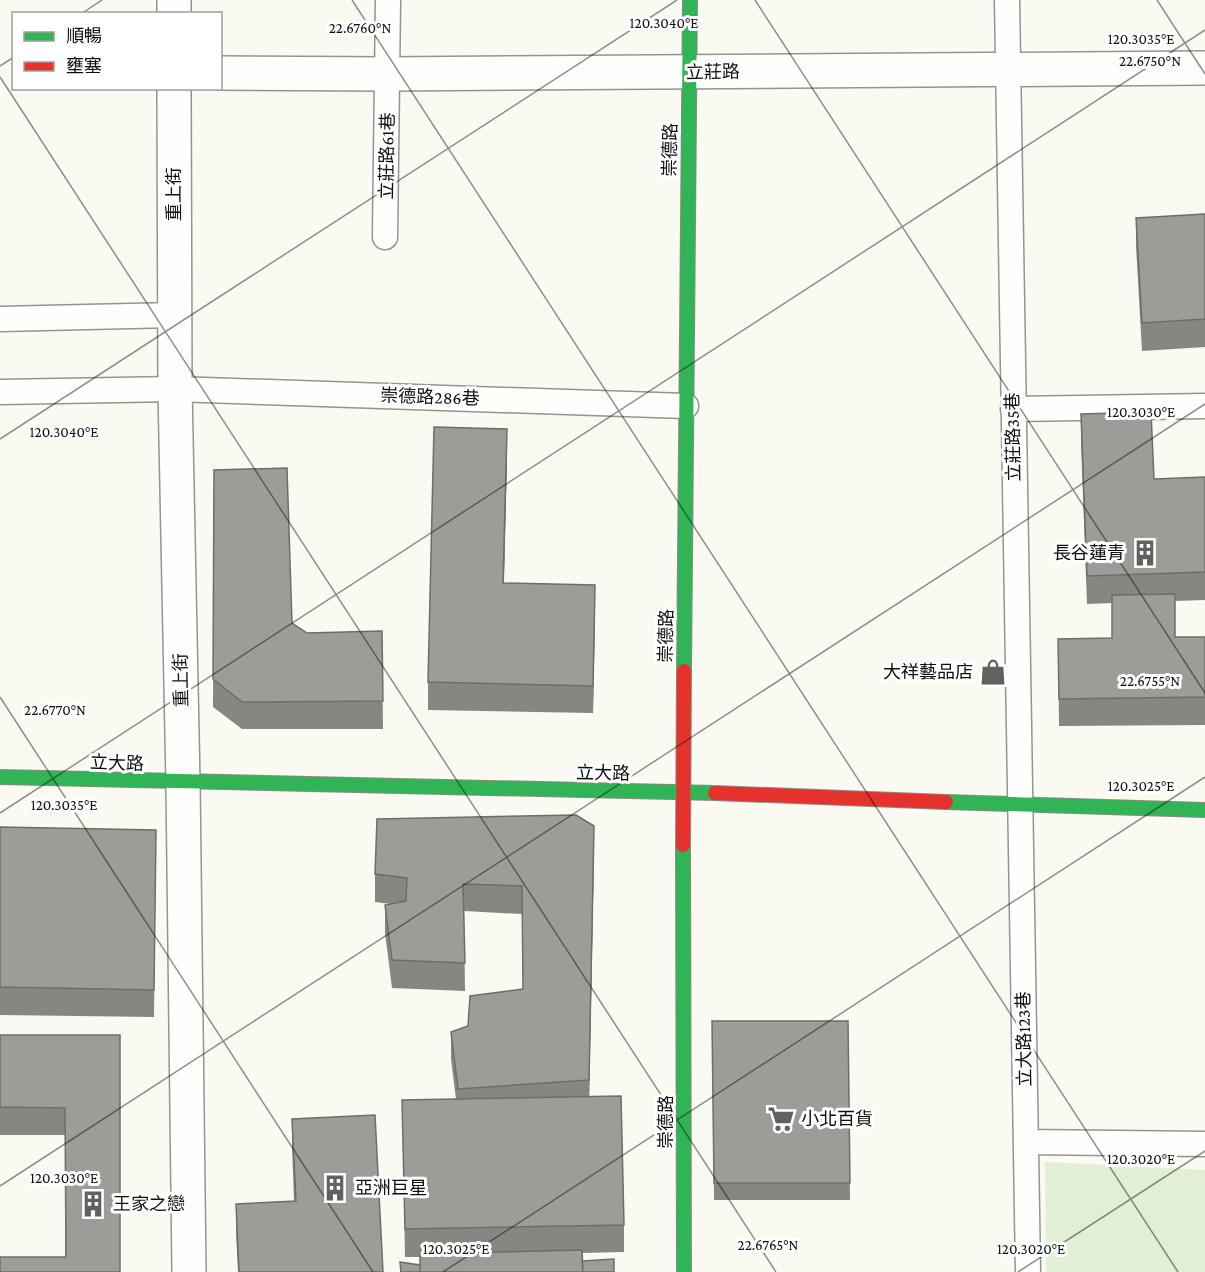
<svg xmlns="http://www.w3.org/2000/svg" width="1205" height="1272" viewBox="0 0 1205 1272" font-family="'Crimson Pro','Noto Sans TC',serif">
	<rect width="100%" height="100%" fill="#fafaf2"/>
	<path fill="#e1efd4" d="M 1045,1162 L 1205,1170 L 1205,1272 L 1046,1272 Z"/>
	<g fill="none" stroke-linecap="round" stroke-linejoin="round">
		<g stroke="#949491" stroke-width="27">
			<path id="lane" d="M 1007,0 L 1028,1272
				M 385,237 L 388,0
				M 0,319 L 174,315
				M 0,392 L 175,389 L 686,406
				M 1013,409 L 1205,406
				M 1026,1142 L 1205,1144"/>
		</g>
		<g stroke="#949491" stroke-width="36">
			<path id="street" d="M 174,14 L 174,0
				M 220,73 L 388,74 L 1205,68
				M 174,88 L 175,389 L 183,783 L 189,1272"/>
		</g>
		<g stroke="#8b8b87" stroke-width="16">
			<path id="fast" d="M 684,671 L 690,0
				M 0,777 L 715,793
				M 946,802 L 1205,810
				M 683,845 L 684,1272"/>
		</g>
		<g stroke="#8b8b87" stroke-width="16">
			<path id="jam" d="M 715,793 L 946,802
				M 683,845 L 684,671"/>
		</g>
		<use href="#lane" stroke="#fefefd" stroke-width="24"/>
		<use href="#street" stroke="#fefefd" stroke-width="33"/>
		<use href="#fast" stroke="#30b455" stroke-width="14"/>
		<use href="#jam" stroke="#e5322d" stroke-width="14"/>
	</g>
	<path fill="#888683" d="M 1205,214 L 1205,347 L 1142,351 L 1136,246 L 1136,218 Z
		M 1081,414 L 1154,479 L 1205,477 L 1205,600 L 1175,601 L 1175,637 L 1205,637 L 1205,725 L 1059,726 L 1058,639 L 1112,638 L 1112,603 L 1087,604 L 1081,442 Z
		M 507,457 L 504,583 L 595,613 L 593,713 L 428,710 L 428,682 Z
		M 214,470 L 292,623 L 307,633 L 382,631 L 383,729 L 242,729 L 213,707 Z
		M 0,827 L 156,830 L 154,1017 L 0,1015 Z
		M 594,853 L 589,1097 L 624,1225 L 624,1252 L 582,1253 L 582,1261 L 614,1272 L 400,1272 L 400,1262 L 420,1265 L 420,1257 L 405,1257 L 402,1100 L 456,1099 L 451,1059 L 451,1032 L 468,1026 L 523,989 L 522,914 L 464,911 L 465,991 L 392,988 L 385,933 L 385,905 L 391,904 L 375,902 L 375,874 Z
		M 712,1021 L 848,1021 L 850,1200 L 714,1200 Z
		M 0,1035 L 120,1035 L 65,1257 L 65,1135 L 0,1135 Z
		M 292,1119 L 383,1272 L 238,1272 L 236,1232 L 236,1204 L 294,1201 L 292,1146 Z"/>
	<path fill="#6f6d6a" d="M 507,429 L 507,457 L 503,611 L 503,583 Z
		M 595,585 L 595,613 L 593,713 L 593,686 Z
		M 594,826 L 594,853 L 589,1108 L 589,1080 Z"/>
	<path fill="#9e9c98" stroke="#6f6d6a" stroke-width="1.5" d="M 1205,214 L 1205,319 L 1142,323 L 1136,218 Z
		M 1151,412 L 1154,479 L 1205,477 L 1205,572 L 1087,576 L 1081,414 Z
		M 434,427 L 507,429 L 503,583 L 595,585 L 593,686 L 428,682 Z
		M 287,468 L 292,623 L 307,633 L 382,631 L 383,701 L 242,702 L 213,679 L 214,470 Z
		M 1175,594 L 1175,637 L 1205,637 L 1205,697 L 1059,699 L 1058,639 L 1112,638 L 1112,595 Z
		M 576,815 L 594,826 L 589,1080 L 458,1089 L 451,1032 L 468,1026 L 470,996 L 523,989 L 522,886 L 463,884 L 465,963 L 392,960 L 385,905 L 406,901 L 407,878 L 375,874 L 377,819 Z
		M 0,827 L 156,830 L 154,990 L 0,987 Z
		M 712,1021 L 848,1021 L 850,1183 L 714,1183 Z
		M 0,1035 L 120,1035 L 120,1272 L 0,1272 L 0,1257 L 66,1257 L 65,1108 L 0,1107 Z
		M 621,1096 L 624,1225 L 405,1229 L 402,1100 Z
		M 375,1115 L 383,1272 L 239,1272 L 236,1204 L 296,1201 L 292,1119 Z
		M 582,1250 L 583,1272 L 420,1272 L 420,1254 Z
		M 614,1259 L 614,1272 L 583,1272 L 582,1261 Z
		M 400,1262 L 420,1265 L 420,1272 L 401,1272 Z"/>
	<path fill="none" stroke="#0e0e0e" stroke-width="1.5" stroke-opacity="0.45" d="M 352,0 L 1178,1272M 755,0 L 1205,693M 1157,0 L 1205,74M 81,14 L 102,0M 0,66 L 14,57M 0,77 L 776,1272M 0,439 L 677,0M 0,697 L 373,1272M 0,813 L 1205,30M 0,1186 L 1205,404M 443,1272 L 1205,777M 1018,1272 L 1205,1151"/>
	<defs>
		<g id="building-bare" transform="scale(2.07)"><path d="M-4-6H4V6H1V3H-1V6H-4ZM-2.5-4.3h1.7v1.8h-1.7ZM.8-4.3h1.7v1.8H.8ZM-2.5-1h1.7V.8h-1.7ZM.8-1h1.7V.8H.8Z" fill="#61615e" stroke="#fff" stroke-width="2.5" paint-order="stroke"/></g>
		<g id="shop-bare" transform="scale(2.07)"><path d="M-5-2.5h2.3a2.7 3.5 0 0 1 5.4 0H5L5.5 6h-11ZM-1.5-2.5h3a1.5 2.3 0 0 0-3 0Z" fill="#61615e" stroke="#fff" stroke-width="2.5" paint-order="stroke"/></g>
		<g id="supermarket-bare" transform="scale(2.07)"><path d="M-6-5.5h2.5l.6 2H6L4.5 2H-2.5L-4.4-4H-6ZM-1.5 3.2a1.3 1.3 0 1 0 .1 0ZM3 3.2a1.3 1.3 0 1 0 .1 0Z" fill="#61615e" stroke="#fff" stroke-width="2.5" paint-order="stroke"/></g>
	</defs>
	<g fill-rule="evenodd">
		<use href="#building-bare" x="1145" y="553"/>
		<use href="#shop-bare" x="993" y="672"/>
		<use href="#supermarket-bare" x="781" y="1119"/>
		<use href="#building-bare" x="335" y="1188"/>
		<use href="#building-bare" x="93" y="1204"/>
	</g>
	<g text-anchor="middle" stroke-width="6" stroke-linejoin="round" paint-order="stroke">
		<g font-size="18" fill="#0e0e0e" stroke="#fff">
			<text transform="translate(713 72) rotate(-1)" y="6">立莊路</text>
			<text transform="translate(670 150) rotate(-89)" y="6">崇德路</text>
			<text transform="translate(387 156) rotate(-89)" y="6">立莊路61巷</text>
			<text transform="translate(174 194) rotate(-90)" y="6">重上街</text>
			<text transform="translate(430 397) rotate(2)" y="6">崇德路286巷</text>
			<text transform="translate(1013 437) rotate(-91)" y="6">立莊路35巷</text>
			<text transform="translate(666 636) rotate(-89)" y="6">崇德路</text>
			<text transform="translate(181 680) rotate(-91)" y="6">重上街</text>
			<text transform="translate(117 763) rotate(2)" y="6">立大路</text>
			<text transform="translate(603 773) rotate(1)" y="6">立大路</text>
			<text transform="translate(1024 1039) rotate(-91)" y="6">立大路123巷</text>
			<text transform="translate(666 1122) rotate(-90)" y="6">崇德路</text>
		</g>
		<g font-size="18" fill="#0e0e0e" stroke="#fff" text-anchor="start">
			<text x="1125" y="559" text-anchor="end">長谷蓮青</text>
			<text x="973" y="678" text-anchor="end">大祥藝品店</text>
			<text x="801" y="1125">小北百貨</text>
			<text x="355" y="1194">亞洲巨星</text>
			<text x="113" y="1210">王家之戀</text>
		</g>
	</g>
	<g font-size="15" text-anchor="middle" fill="#0e0e0e" stroke="#fff" stroke-width="6" stroke-linejoin="round" paint-order="stroke">
		<text x="664" y="28">120.3040°E</text>
		<text x="360" y="33">22.6760°N</text>
		<text x="1141" y="44">120.3035°E</text>
		<text x="1150" y="66">22.6750°N</text>
		<text x="1141" y="417">120.3030°E</text>
		<text x="64" y="437">120.3040°E</text>
		<text x="1150" y="686">22.6755°N</text>
		<text x="55" y="715">22.6770°N</text>
		<text x="1141" y="791">120.3025°E</text>
		<text x="64" y="810">120.3035°E</text>
		<text x="1141" y="1164">120.3020°E</text>
		<text x="64" y="1183">120.3030°E</text>
		<text x="768" y="1250">22.6765°N</text>
		<text x="456" y="1254">120.3025°E</text>
		<text x="1031" y="1254">120.3020°E</text>
	</g>
	<rect x="12" y="12" width="210" height="78" fill="#ffffff" stroke="#9f9f9f" stroke-width="1.5"/>
	<rect x="24" y="32" width="30" height="9" fill="#30b455" stroke="#9f9f9f" stroke-width="1.5"/>
	<text x="66" y="42" font-size="18" fill="#0e0e0e">順暢</text>
	<rect x="24" y="62" width="30" height="9" fill="#e5322d" stroke="#9f9f9f" stroke-width="1.5"/>
	<text x="66" y="72" font-size="18" fill="#0e0e0e">壅塞</text>
</svg>
